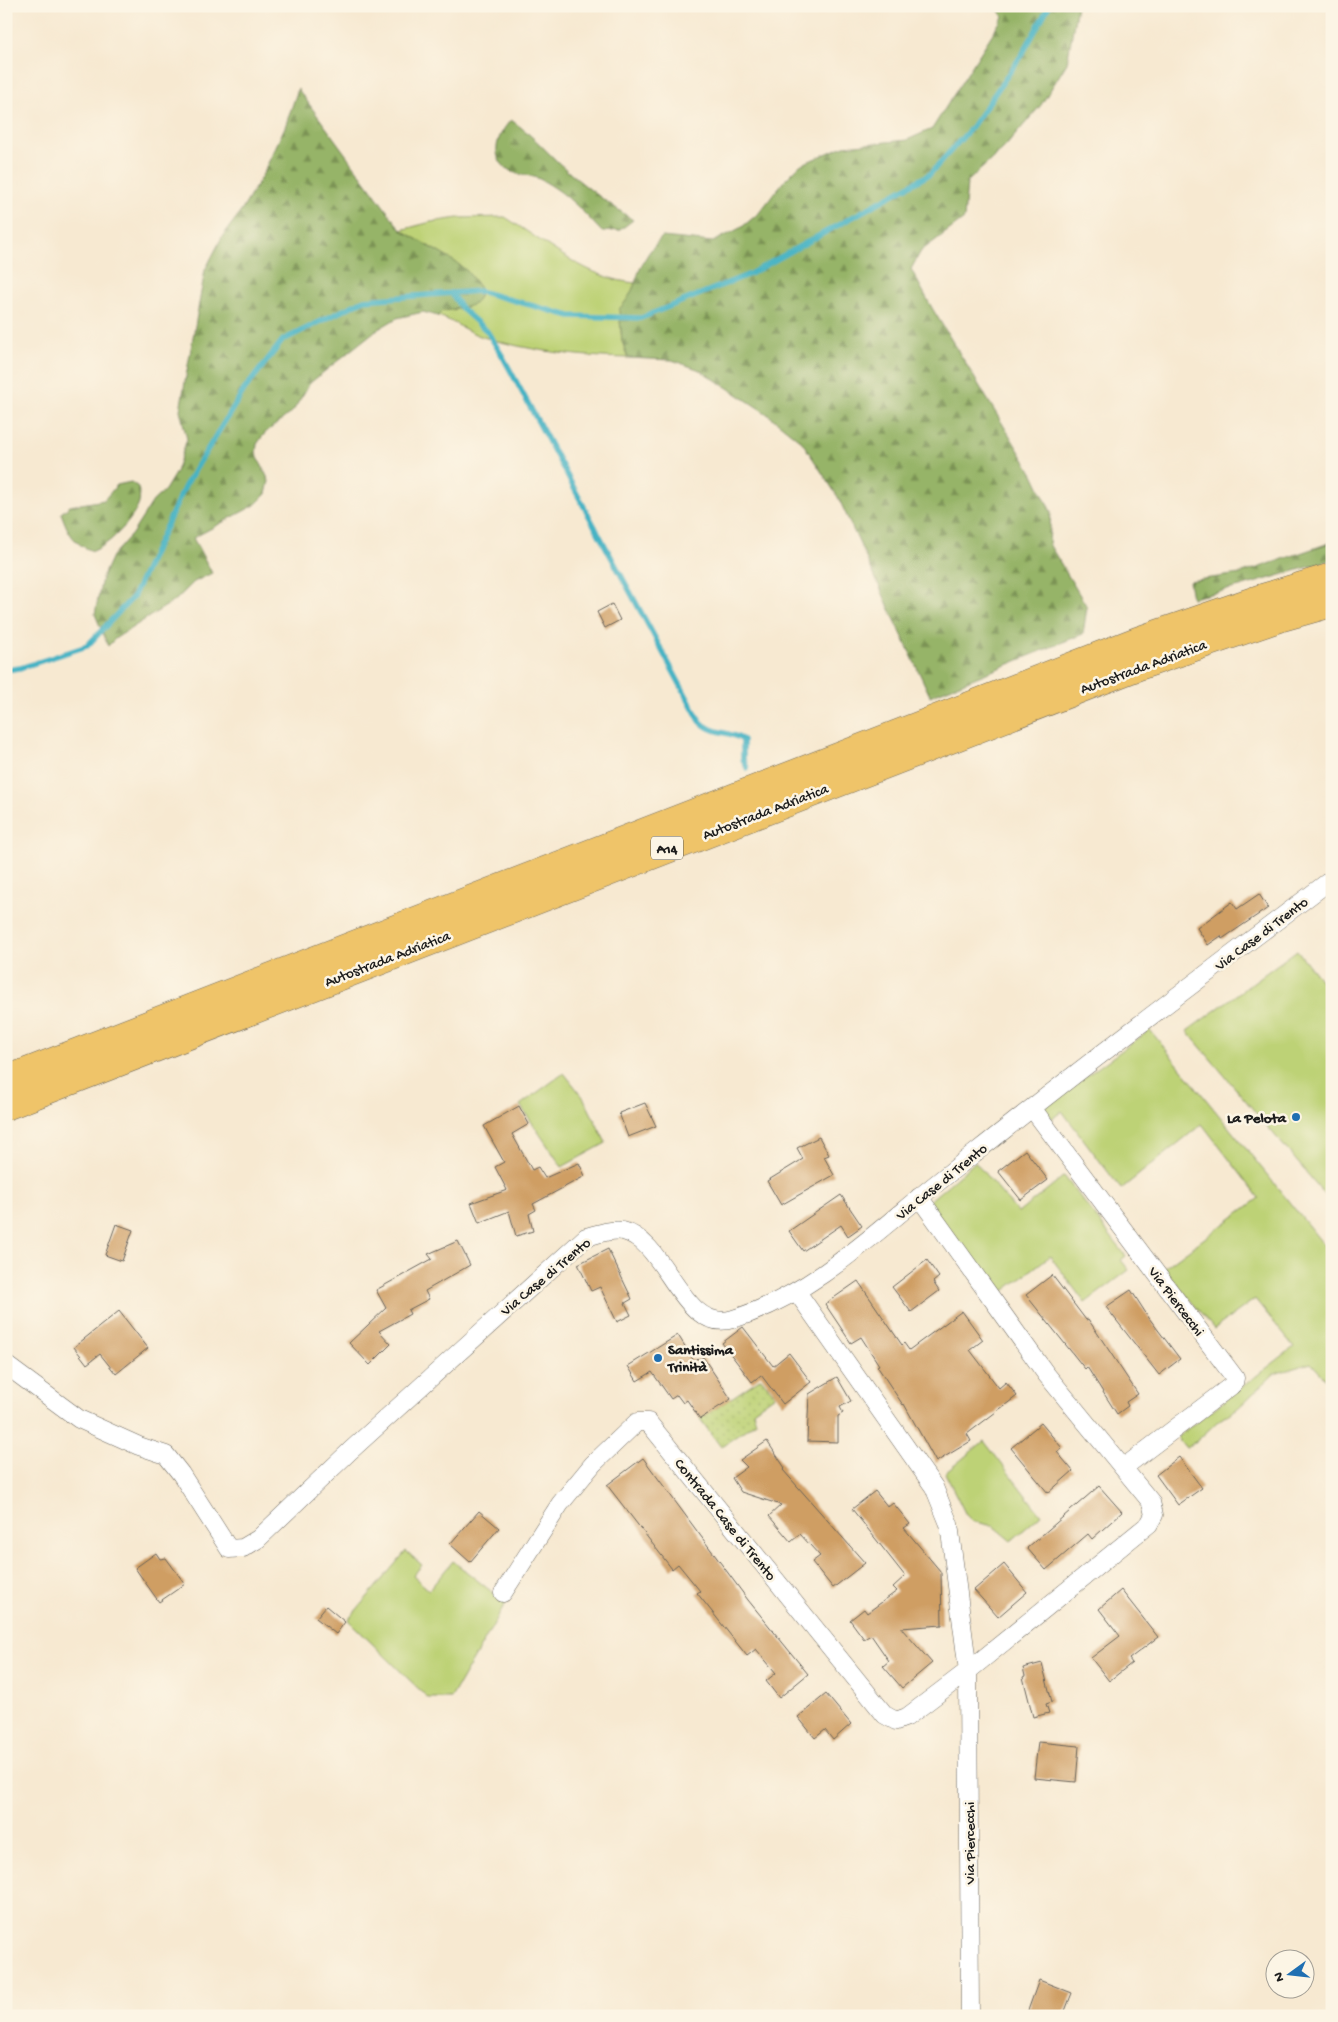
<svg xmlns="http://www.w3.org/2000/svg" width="1338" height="2022" viewBox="0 0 1338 2022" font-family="'Gochi Hand',sans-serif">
	<defs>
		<pattern id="forest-firs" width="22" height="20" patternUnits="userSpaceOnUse" patternTransform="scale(1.25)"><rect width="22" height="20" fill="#96b467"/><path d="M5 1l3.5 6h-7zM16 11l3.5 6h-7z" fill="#7a9254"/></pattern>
		<pattern id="garden-dots" width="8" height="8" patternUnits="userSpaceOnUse" patternTransform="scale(1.25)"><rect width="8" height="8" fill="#bdd276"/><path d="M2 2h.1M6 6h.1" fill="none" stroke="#a2b466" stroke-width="1.8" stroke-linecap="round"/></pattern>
	</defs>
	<rect width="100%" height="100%" fill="#fcf5e5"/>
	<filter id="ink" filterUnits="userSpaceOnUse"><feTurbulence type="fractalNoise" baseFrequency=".02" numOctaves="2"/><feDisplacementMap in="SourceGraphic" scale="10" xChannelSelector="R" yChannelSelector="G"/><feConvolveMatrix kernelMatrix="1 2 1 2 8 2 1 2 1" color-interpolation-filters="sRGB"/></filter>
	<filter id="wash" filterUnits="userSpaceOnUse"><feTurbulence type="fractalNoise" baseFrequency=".0096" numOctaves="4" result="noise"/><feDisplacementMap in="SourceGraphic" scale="20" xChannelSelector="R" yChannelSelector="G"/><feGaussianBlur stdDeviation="1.12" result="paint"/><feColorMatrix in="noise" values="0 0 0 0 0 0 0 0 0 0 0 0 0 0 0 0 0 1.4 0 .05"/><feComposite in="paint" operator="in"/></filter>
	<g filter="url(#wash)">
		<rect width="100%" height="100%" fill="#f7e9d1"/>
		<path fill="#bdd276" stroke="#6c7749" d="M 505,217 C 545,242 589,280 636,283 L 628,300 L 619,309 L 622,341 L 628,358 C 580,357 529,351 483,337 C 467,332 454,321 438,316 L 443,311 L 466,308 L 443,255 L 401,230 L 431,222 L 458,218 Z
			M 1297,950 L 1322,982 L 1332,974 L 1332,1203 L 1187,1031 Z
			M 1150,1030 L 1332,1255 L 1332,1386 L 1311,1363 L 1274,1374 L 1238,1408 L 1218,1421 L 1198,1440 L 1186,1448 L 1177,1437 L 1294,1347 L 1255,1299 L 1214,1329 L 1164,1268 L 1259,1198 L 1202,1124 L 1121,1189 L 1062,1111 L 1052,1119 L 1042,1108 Z
			M 564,1073 L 583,1097 L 606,1143 L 562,1167 L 520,1105 Z
			M 975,1162 L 1018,1213 L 1064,1176 L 1126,1256 L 1121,1260 L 1129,1270 L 1085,1303 L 1050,1256 L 997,1296 L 928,1202 Z
			M 984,1441 L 1041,1515 L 1011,1541 L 993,1526 L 972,1521 L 966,1515 L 945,1473 Z
			M 406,1551 L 422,1565 L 413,1576 L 429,1590 L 453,1561 L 506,1603 L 451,1698 L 428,1698 L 348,1620 Z"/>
		<path fill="url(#forest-firs)" stroke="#596842" d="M 996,6 L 1077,6 L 1067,63 L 1041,105 L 1005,147 L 967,182 L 964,219 L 921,251 L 911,269 L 932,308 L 1033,474 L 1051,512 L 1049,544 L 1087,607 L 1083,634 L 930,696 L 838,497 L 802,442 L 766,413 L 700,370 L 672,360 L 628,358 L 622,341 L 619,309 C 636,292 634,278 645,259 C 649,251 656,244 662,237 L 713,242 L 742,227 L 759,213 L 784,181 L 800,165 L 844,146 L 907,140 L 932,129 L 1003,17 Z
			M 298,89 L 401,230 L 457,263 L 467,271 L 480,288 L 479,297 L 473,305 L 443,311 L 438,316 L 423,312 L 397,318 L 375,331 L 310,383 L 293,411 L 265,433 L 257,444 L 256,453 L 269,481 L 266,494 L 255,505 L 193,538 L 212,573 L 194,582 L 177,599 L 116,638 L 108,646 L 95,614 L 102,578 L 112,556 L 132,534 L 153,501 L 165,490 L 176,472 L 187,439 L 180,410 L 205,270 L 222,237 L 242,210 L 263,174 L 285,127 Z
			M 511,120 C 529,132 544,149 560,164 C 582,185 607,202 633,220 L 620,230 L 602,232 C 587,216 573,200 555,188 C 549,184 541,179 534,177 C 528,175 521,175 515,173 C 488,162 495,137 511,120 Z
			M 131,482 L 138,487 C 139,493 141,500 138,506 C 131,522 109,545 93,551 C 73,544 68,532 61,513 L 70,506 L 104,500 L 117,485 Z
			M 1332,542 L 1332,560 L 1240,587 L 1192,598 L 1189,581 L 1240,574 Z"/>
		<path fill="url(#garden-dots)" stroke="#6c7749" d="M 761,1378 L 775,1395 L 753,1411 L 756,1422 L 721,1447 L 700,1419 Z"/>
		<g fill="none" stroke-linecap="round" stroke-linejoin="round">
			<path stroke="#47b3c4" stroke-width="5.5" d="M 451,293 L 462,309 L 487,331 L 503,357 L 700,721 C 712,735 729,730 743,740 L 743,750
				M 6,670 L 20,668 L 87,646 L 133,597 L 185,486 L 244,390 L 283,340 L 364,300 L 479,291 L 570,316 L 641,318 L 750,274 L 930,174 L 971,128 L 1023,53 L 1049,6
				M 743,752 L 743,759 L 747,768"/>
		</g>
		<g id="blocks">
			<path fill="#cf9e63" d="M 612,604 L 620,620 L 605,628 L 597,612 Z
				M 1259,894 L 1268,908 L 1222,939 L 1221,936 L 1208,945 L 1197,928 L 1232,902 L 1237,909 Z
				M 645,1103 L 656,1126 L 628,1137 L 619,1113 Z
				M 519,1106 L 529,1124 L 512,1134 L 532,1170 L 538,1167 L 545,1178 L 579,1163 L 585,1176 L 533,1204 L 536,1210 L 529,1214 L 533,1231 L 516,1236 L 509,1211 L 479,1223 L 471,1203 L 507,1190 L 495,1167 L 504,1162 L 484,1126 Z
				M 819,1137 L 829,1155 L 824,1157 L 834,1175 L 781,1205 L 767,1181 L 803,1159 L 797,1148 Z
				M 1025,1150 L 1048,1180 L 1021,1200 L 998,1171 Z
				M 841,1195 L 862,1226 L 848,1236 L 841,1225 L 803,1251 L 789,1231 Z
				M 116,1224 L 133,1230 L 122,1261 L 105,1255 Z
				M 458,1241 L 470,1265 L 425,1291 L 429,1299 L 408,1310 L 410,1314 L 379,1331 L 391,1344 L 370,1365 L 349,1343 L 386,1308 L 376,1290 L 432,1259 L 428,1254 Z
				M 608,1249 L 632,1299 L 625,1303 L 631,1315 L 617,1322 L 600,1287 L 591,1291 L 578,1264 Z
				M 927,1260 L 939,1277 L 933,1282 L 939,1291 L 911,1312 L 892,1287 Z
				M 1052,1275 L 1086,1320 L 1088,1319 L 1138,1394 L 1126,1402 L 1128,1406 L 1117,1414 L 1087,1367 L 1085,1369 L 1026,1295 Z
				M 858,1281 L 902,1345 L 904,1343 L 909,1350 L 962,1311 L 983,1340 L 970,1350 L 999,1388 L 1006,1382 L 1017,1396 L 967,1434 L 971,1441 L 936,1462 L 904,1404 L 903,1405 L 877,1366 L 879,1365 L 861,1337 L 851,1343 L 825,1304 Z
				M 1131,1290 L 1149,1318 L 1180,1359 L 1159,1375 L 1106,1307 Z
				M 119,1311 L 148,1348 L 116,1374 L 100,1354 L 87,1364 L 74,1347 Z
				M 743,1327 L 773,1366 L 789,1353 L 811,1382 L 783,1404 L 761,1375 L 752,1382 L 722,1343 Z
				M 678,1335 L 694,1361 L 697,1358 L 698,1360 L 703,1357 L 731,1399 L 700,1419 L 687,1400 L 683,1403 L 677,1395 L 671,1399 L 652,1372 L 637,1381 L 628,1366 Z
				M 837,1377 L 851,1401 L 840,1407 L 843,1413 L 838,1416 L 838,1442 L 807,1441 L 809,1394 Z
				M 1041,1423 L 1062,1448 L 1057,1452 L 1073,1471 L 1048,1493 L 1011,1448 Z
				M 767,1441 L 785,1468 L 783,1470 L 865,1563 L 833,1588 L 812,1562 L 820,1556 L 800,1534 L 791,1542 L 769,1516 L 781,1505 L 741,1492 L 732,1478 L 747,1467 L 740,1460 Z
				M 1179,1457 L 1202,1488 L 1178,1505 L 1156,1475 Z
				M 643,1458 L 748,1600 L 808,1674 L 779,1698 L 766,1681 L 776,1673 L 756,1649 L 747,1656 L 697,1593 L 700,1591 L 678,1564 L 672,1569 L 607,1485 Z
				M 1099,1486 L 1122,1512 L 1092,1539 L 1088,1534 L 1046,1570 L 1027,1548 Z
				M 875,1491 L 888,1507 L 893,1503 L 910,1524 L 904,1528 L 941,1572 L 942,1625 L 901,1628 L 932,1663 L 902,1688 L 883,1666 L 889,1661 L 871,1635 L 864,1639 L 850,1620 L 864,1609 L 867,1613 L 897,1591 L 893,1587 L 905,1576 L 852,1509 Z
				M 479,1511 L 499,1528 L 470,1562 L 450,1544 Z
				M 156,1553 L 160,1559 L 166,1558 L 185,1584 L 159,1602 L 135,1568 Z
				M 1004,1564 L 1027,1592 L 998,1617 L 974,1590 Z
				M 1121,1590 L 1158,1637 L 1129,1659 L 1132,1663 L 1109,1681 L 1091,1658 L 1120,1636 L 1099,1609 Z
				M 326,1606 L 345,1622 L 336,1634 L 316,1618 Z
				M 1042,1663 L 1052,1702 L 1046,1704 L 1049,1713 L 1033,1717 L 1023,1677 L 1025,1676 L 1023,1668 Z
				M 826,1694 L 851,1724 L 833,1740 L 825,1730 L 815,1738 L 798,1717 Z
				M 1038,1742 L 1079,1746 L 1076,1782 L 1034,1778 Z
				M 1039,1980 L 1072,1993 L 1063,2016 L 1026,2016 Z"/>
		</g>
	</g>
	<g filter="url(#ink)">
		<use href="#blocks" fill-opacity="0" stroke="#69645b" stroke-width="1"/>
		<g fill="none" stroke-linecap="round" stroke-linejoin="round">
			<g stroke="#69645b" stroke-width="19">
				<path id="minor" d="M 1032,1108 L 1235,1378 L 1234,1383 L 1231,1386 L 1123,1468
					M 797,1292 L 934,1487 L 949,1524 L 968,1671 L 970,2016
					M 6,1365 L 79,1419 L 139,1446 L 166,1455 L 181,1474 L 229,1549 L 243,1548 L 258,1539 L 350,1451 L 586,1237 C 598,1234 611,1229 623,1231 C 667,1241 682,1335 733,1319 C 803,1298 861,1246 916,1200 C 945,1176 975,1153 1004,1130 C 1112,1044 1222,962 1332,879
					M 503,1593 L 560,1504 L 593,1464 L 637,1422 L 648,1422 L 885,1715 L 896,1721 L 907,1717 L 973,1667 L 1149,1524 L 1154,1515 L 1151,1502 L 1046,1374 L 919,1197"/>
			</g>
			<g stroke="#69645b" stroke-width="29">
				<path id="motorway" d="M 6,1080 L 1137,641 L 1259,599 L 1332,577
					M 6,1106 L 1139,666 L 1279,618 L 1332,603"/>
			</g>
			<use href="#minor" stroke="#fff" stroke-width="18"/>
			<use href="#motorway" stroke="#efc469" stroke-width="28"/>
		</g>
	</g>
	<g fill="#1f6fb2" stroke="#fcf5e5" stroke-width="2">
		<circle cx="1296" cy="1117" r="5"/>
		<circle cx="658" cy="1358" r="5"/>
	</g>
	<g text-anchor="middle" stroke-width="5" stroke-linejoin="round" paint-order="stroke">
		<rect fill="#fcf5e5" stroke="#5f5d58" stroke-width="1" x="651" y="836.5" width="32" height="23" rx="4"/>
		<g font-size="14" font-weight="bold" fill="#1c1c1c">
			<text x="667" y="853">A14</text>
		</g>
		<g font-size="15" fill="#1c1c1c" stroke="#fcf5e5">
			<text transform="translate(1143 666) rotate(-20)" y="5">Autostrada Adriatica</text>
			<text transform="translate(765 811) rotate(-21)" y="5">Autostrada Adriatica</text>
			<text transform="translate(1261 933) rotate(-37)" y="5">Via Case di Trento</text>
			<text transform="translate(387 958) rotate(-21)" y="5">Autostrada Adriatica</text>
			<text transform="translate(941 1181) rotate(-39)" y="5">Via Case di Trento</text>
			<text transform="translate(545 1276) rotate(-40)" y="5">Via Case di Trento</text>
			<text transform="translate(1177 1301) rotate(53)" y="5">Via Piercecchi</text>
			<text transform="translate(726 1519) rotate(51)" y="5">Contrada Case di Trento</text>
			<text transform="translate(969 1843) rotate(-90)" y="5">Via Piercecchi</text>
		</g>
		<g font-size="15" font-weight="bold" fill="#1c1c1c" stroke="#fcf5e5" text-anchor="end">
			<text x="1286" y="1122">La Pelota</text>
			<text x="668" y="1354" text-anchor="start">Santissima<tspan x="668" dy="17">Trinità</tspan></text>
		</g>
	</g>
	<rect width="1338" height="2022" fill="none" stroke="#fcf5e5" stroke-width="25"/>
	<g transform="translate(1290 1974) rotate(255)"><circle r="24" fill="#fcf5e5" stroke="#a29e95"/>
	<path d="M0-4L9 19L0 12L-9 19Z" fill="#1f6fb2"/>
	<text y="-8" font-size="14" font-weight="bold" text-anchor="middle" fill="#1c1c1c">N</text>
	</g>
</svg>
